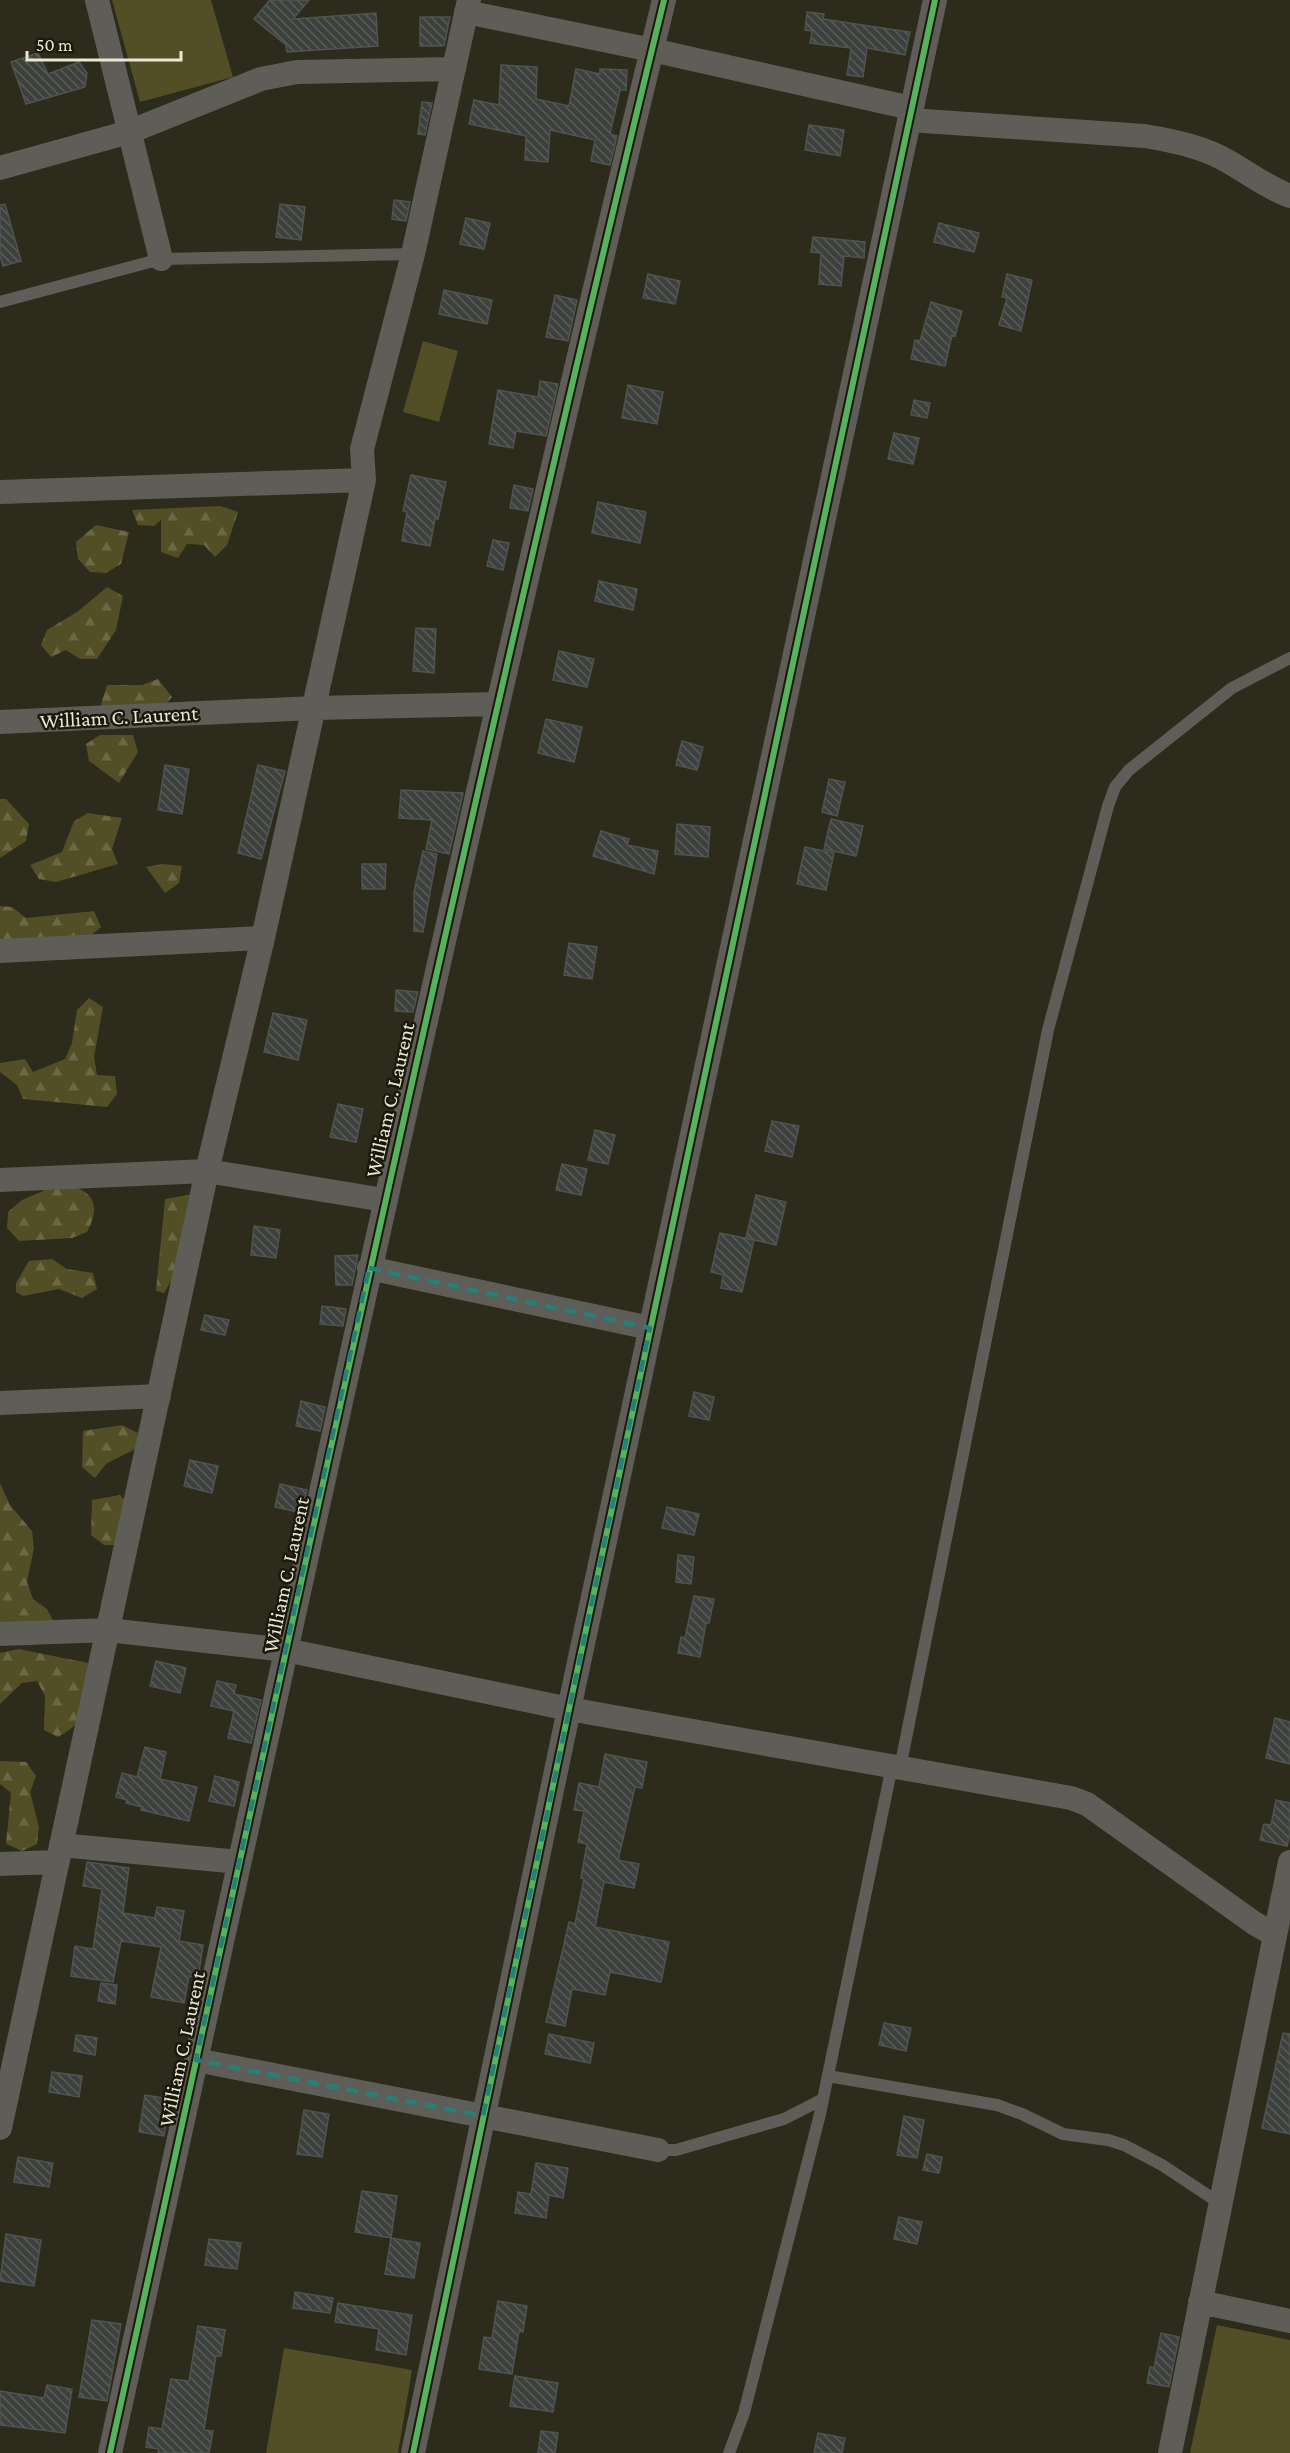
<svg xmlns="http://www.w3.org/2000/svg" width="1290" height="2453" viewBox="0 0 1290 2453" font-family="'Crimson Pro',serif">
	<defs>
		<pattern id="forest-firs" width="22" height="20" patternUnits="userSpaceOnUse" patternTransform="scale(1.5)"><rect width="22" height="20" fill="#524e26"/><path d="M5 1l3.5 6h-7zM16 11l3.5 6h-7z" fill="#6b6845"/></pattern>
		<pattern id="building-back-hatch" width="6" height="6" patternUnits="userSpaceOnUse" patternTransform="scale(1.5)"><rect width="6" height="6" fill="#3d413d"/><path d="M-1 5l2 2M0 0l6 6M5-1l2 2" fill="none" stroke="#595c58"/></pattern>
	</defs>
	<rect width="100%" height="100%" fill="#2d2b1b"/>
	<path fill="url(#forest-firs)" d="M 220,506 L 238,512 L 227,545 L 215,557 L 204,545 L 187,544 L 178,558 L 161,552 L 161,520 L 154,526 L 138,525 L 132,510 Z
		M 96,525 L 129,532 L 121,564 L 106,573 L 90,572 L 78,559 L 76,542 Z
		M 107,587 L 123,596 L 116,630 L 97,659 L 80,659 L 66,650 L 51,657 L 41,645 L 47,630 L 77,612 Z
		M 158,679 L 172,697 L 161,710 L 97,717 L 107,685 L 142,685 Z
		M 100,735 L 133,735 L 138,752 L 119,783 L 89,761 L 86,744 Z
		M 0,799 L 6,799 L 29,824 L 26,841 L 0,858 Z
		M 88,813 L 122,818 L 112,849 L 118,864 L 56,882 L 39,879 L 30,865 L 62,852 L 74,821 Z
		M 163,864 L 182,866 L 179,883 L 165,893 L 146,867 Z
		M 0,906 L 12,907 L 26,918 L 94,911 L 101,927 L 88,938 L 0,951 Z
		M 89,998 L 103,1007 L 94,1057 L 97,1075 L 115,1076 L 117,1094 L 107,1107 L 23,1099 L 17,1085 L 0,1072 L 0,1063 L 25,1059 L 33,1072 L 65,1059 L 72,1043 L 77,1010 Z
		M 62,1183 C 93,1190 102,1204 87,1232 L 72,1238 L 19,1241 L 7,1228 L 8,1212 L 22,1200 Z
		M 194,1194 L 200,1232 L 164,1293 L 156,1291 L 165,1199 Z
		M 52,1259 L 67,1269 L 93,1273 L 97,1289 L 82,1298 L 59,1289 L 23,1296 L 16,1292 L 16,1283 L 29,1261 Z
		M 122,1425 L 138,1433 L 135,1449 L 106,1464 L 95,1478 L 82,1467 L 83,1431 Z
		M 0,1483 L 10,1505 L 32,1531 L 34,1548 L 27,1582 L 33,1599 L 47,1609 L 55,1624 L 0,1642 Z
		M 120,1495 L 132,1509 L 122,1545 L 104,1545 L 91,1535 L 92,1500 Z
		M 19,1649 L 88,1663 C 85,1698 93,1719 58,1737 L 44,1730 L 45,1696 L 37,1681 L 22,1683 L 0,1704 L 0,1653 Z
		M 0,1761 L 26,1762 L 36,1776 L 30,1792 L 39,1827 L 37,1844 L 22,1851 L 6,1844 L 11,1793 L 0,1784 Z"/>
	<path fill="#524e26" d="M 112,0 L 211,0 L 233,77 L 140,102 Z
		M 423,341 L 458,351 L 439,422 L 403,412 Z
		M 1217,2325 L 1290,2340 L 1290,2453 L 1190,2453 Z
		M 284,2348 L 412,2370 L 398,2453 L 266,2453 Z"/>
	<path fill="url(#building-back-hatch)" stroke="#50534f" stroke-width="1.5" d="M 270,0 L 309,0 L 293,19 L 376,13 L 378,46 L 287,52 L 286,45 L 254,19 Z
		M 807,12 L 824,14 L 823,19 L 910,32 L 905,55 L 867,48 L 863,77 L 847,75 L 851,48 L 810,43 L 812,31 L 805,30 Z
		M 420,17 L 450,17 L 444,46 L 420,46 Z
		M 38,53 L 48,74 L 79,62 L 87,73 L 85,87 L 26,104 L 11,62 Z
		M 501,65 L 537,67 L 536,99 L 569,106 L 576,69 L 600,74 L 600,69 L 627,70 L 626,90 L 620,90 L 610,134 L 617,136 L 610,165 L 591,161 L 595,140 L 550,130 L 548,162 L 525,160 L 526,136 L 469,124 L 474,100 L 499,105 Z
		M 422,102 L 432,103 L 425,135 L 418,134 Z
		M 809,125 L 844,130 L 840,156 L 805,150 Z
		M 394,200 L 410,202 L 406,221 L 392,219 Z
		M 5,204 L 21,261 L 3,266 L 0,256 L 0,205 Z
		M 280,204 L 305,207 L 301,240 L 276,237 Z
		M 466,218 L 490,223 L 484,249 L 460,244 Z
		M 939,223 L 979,233 L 974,252 L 934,242 Z
		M 813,237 L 865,242 L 864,258 L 844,256 L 841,286 L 819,284 L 821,253 L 811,252 Z
		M 648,274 L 680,281 L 675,304 L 643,298 Z
		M 1007,274 L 1032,280 L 1021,331 L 999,325 L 1007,298 L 1002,297 Z
		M 444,290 L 492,300 L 487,324 L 439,314 Z
		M 555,295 L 577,300 L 568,341 L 546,337 Z
		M 931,302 L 962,311 L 955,336 L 952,335 L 945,366 L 911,359 L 915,340 L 920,341 Z
		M 540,381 L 558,384 L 546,436 L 516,431 L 513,448 L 489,444 L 498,390 L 538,397 Z
		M 628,385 L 663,392 L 657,424 L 622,418 Z
		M 914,400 L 930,403 L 927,418 L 911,415 Z
		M 894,433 L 919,438 L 913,464 L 888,459 Z
		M 411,475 L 446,482 L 438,519 L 435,519 L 430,546 L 402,541 L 407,512 L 403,511 Z
		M 514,485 L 533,489 L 528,511 L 510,508 Z
		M 598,502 L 646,512 L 640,543 L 592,533 Z
		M 493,540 L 509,543 L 503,570 L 487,566 Z
		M 599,581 L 637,589 L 633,610 L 595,601 Z
		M 416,628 L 436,629 L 434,673 L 413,671 Z
		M 559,651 L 594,659 L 587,687 L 553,680 Z
		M 546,719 L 582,727 L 574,762 L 538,753 Z
		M 682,741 L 703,747 L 697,770 L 676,765 Z
		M 165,765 L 189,769 L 182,814 L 158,810 Z
		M 258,765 L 285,771 L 261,859 L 238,853 Z
		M 829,779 L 845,782 L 837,816 L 822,812 Z
		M 401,790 L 463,793 L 449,854 L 426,849 L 432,820 L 399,818 Z
		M 831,819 L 863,826 L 856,856 L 824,849 Z
		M 677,824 L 710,827 L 708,857 L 675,854 Z
		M 601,831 L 629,839 L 627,845 L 658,851 L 654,874 L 593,856 Z
		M 805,847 L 834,853 L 826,890 L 797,884 Z
		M 423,851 L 437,854 L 423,932 L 414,931 L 414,892 Z
		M 362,864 L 386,864 L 385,889 L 362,889 Z
		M 569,943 L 597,947 L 592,979 L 564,975 Z
		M 396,990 L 418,992 L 413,1012 L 395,1011 Z
		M 273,1013 L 307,1020 L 298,1060 L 264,1052 Z
		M 338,1104 L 363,1109 L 356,1142 L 330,1137 Z
		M 772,1121 L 799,1126 L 792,1157 L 765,1151 Z
		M 595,1130 L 615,1135 L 608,1164 L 588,1160 Z
		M 562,1164 L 587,1169 L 581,1195 L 556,1190 Z
		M 756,1195 L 786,1202 L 776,1245 L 746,1238 Z
		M 254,1226 L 280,1230 L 276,1258 L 251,1255 Z
		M 720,1233 L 754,1240 L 742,1292 L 721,1288 L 723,1275 L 711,1272 Z
		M 358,1255 L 352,1285 L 336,1285 L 335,1256 Z
		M 322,1306 L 346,1309 L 343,1326 L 320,1324 Z
		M 205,1315 L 229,1320 L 225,1335 L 201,1330 Z
		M 694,1392 L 714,1397 L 709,1420 L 689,1416 Z
		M 301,1401 L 325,1407 L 320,1431 L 296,1426 Z
		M 190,1460 L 218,1466 L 212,1493 L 184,1486 Z
		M 280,1484 L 307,1490 L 302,1513 L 275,1507 Z
		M 667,1507 L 699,1514 L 694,1535 L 662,1528 Z
		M 678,1555 L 694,1557 L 691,1584 L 676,1582 Z
		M 694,1596 L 714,1599 L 709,1623 L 706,1623 L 700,1657 L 678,1653 L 681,1637 L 685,1638 Z
		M 156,1661 L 186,1668 L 180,1693 L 150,1686 Z
		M 217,1681 L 236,1685 L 234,1694 L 261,1700 L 251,1743 L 228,1738 L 234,1711 L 211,1706 Z
		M 1275,1718 L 1290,1722 L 1290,1764 L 1266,1758 Z
		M 145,1747 L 166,1752 L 160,1779 L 197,1787 L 189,1821 L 141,1810 L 142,1807 L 126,1803 L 127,1800 L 116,1797 L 122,1773 L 137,1777 Z
		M 605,1754 L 647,1762 L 642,1788 L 635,1787 L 618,1860 L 639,1864 L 634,1888 L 604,1882 L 595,1927 L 669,1942 L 661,1982 L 610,1972 L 605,1995 L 572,1989 L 565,2026 L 546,2022 L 569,1922 L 575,1924 L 584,1879 L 581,1878 L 587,1844 L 578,1842 L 584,1811 L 574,1810 L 579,1783 L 599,1787 Z
		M 215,1776 L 239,1782 L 234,1806 L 209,1801 Z
		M 1276,1800 L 1290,1803 L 1290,1833 L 1287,1846 L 1260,1840 L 1264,1824 L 1271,1825 Z
		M 87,1862 L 129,1868 L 123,1913 L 155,1918 L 157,1907 L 184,1911 L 179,1941 L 203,1945 L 198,1978 L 189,1976 L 184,2003 L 151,1997 L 161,1947 L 121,1941 L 113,1982 L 71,1976 L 75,1946 L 93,1949 L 102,1889 L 83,1886 Z
		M 101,1983 L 117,1985 L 115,2004 L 98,2001 Z
		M 884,2023 L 911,2028 L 906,2051 L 879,2045 Z
		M 1283,2033 L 1290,2034 L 1290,2134 L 1262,2128 Z
		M 549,2034 L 594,2043 L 590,2063 L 545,2054 Z
		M 76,2035 L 97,2038 L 95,2055 L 74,2051 Z
		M 52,2072 L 82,2076 L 79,2097 L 49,2092 Z
		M 145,2095 L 170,2099 L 164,2136 L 139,2132 Z
		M 304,2110 L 329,2114 L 322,2157 L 297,2154 Z
		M 904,2116 L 924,2120 L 917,2158 L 897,2155 Z
		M 927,2154 L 942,2157 L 939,2173 L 923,2170 Z
		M 18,2157 L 53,2163 L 49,2187 L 14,2182 Z
		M 536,2163 L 568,2168 L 563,2198 L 549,2195 L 546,2218 L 515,2213 L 518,2192 L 531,2194 Z
		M 362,2191 L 397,2196 L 391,2238 L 355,2232 Z
		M 899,2217 L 922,2222 L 917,2244 L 894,2239 Z
		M 6,2234 L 41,2240 L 34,2286 L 0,2281 Z
		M 391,2238 L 420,2243 L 414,2278 L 385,2274 Z
		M 209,2239 L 241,2243 L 237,2269 L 205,2265 Z
		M 295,2292 L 333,2298 L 330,2313 L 293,2308 Z
		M 498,2301 L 527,2306 L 523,2332 L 519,2331 L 512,2374 L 479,2369 L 484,2337 L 492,2338 Z
		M 338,2303 L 412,2315 L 406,2355 L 376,2350 L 379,2329 L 335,2322 Z
		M 92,2320 L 121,2324 L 107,2401 L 79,2397 Z
		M 198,2326 L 225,2330 L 221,2356 L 216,2356 L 204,2430 L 213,2431 L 209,2453 L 158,2453 L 159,2449 L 146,2447 L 149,2427 L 162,2429 L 171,2379 L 189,2381 Z
		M 1161,2333 L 1179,2337 L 1169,2387 L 1147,2383 L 1150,2367 L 1154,2368 Z
		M 515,2376 L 558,2383 L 553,2412 L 510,2406 Z
		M 47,2385 L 72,2389 L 65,2433 L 0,2425 L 0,2391 L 44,2398 Z
		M 541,2431 L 558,2433 L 555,2453 L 538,2453 Z
		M 818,2433 L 845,2438 L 842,2453 L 814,2453 Z"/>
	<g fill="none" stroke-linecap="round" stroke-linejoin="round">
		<path stroke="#5e5d57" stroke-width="12" d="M 0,302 L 161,259 L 413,254
			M 900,1768 L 1048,1030 L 1108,806 L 1115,787 L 1129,770 L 1232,688 L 1290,658
			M 828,2076 L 997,2105 L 1022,2114 L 1063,2134 L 1108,2140 L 1124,2145 L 1162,2165 L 1221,2204
			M 658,2150 L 676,2150 L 784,2119 L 823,2099
			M 729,2453 L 744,2413 L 820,2114 L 892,1766"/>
		<path stroke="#5e5d57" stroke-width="24" d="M 97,0 L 161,259
			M 466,12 L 652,50 L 911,108
			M 909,120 L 1145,136 C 1174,141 1204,147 1229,162 C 1250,174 1268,188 1290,196
			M 0,168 L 129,132 L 261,79 L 297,72 L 454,69
			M 0,492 L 364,480
			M 0,722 L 314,708 L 498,704
			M 0,951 L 263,938
			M 0,1180 L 207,1171 L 384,1200
			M 369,1268 L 650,1328
			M 0,1403 L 159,1396
			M 0,1634 L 108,1630 L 286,1650 L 569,1709 L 1071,1798 L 1087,1804 L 1254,1923 L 1275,1935
			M 61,1845 L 239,1862
			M 0,1864 L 57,1862
			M 196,2060 L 658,2150
			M 0,2128 L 207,1171 L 263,938 L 364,480 L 362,449 L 413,254 L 469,0
			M 1200,2302 L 1290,2321
			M 110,2453 C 290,1634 466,815 664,0
			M 413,2453 L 569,1709 L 935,0
			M 1170,2453 L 1290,1862"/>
		<g stroke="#1a190c" stroke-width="10">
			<path id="cycleway" d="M 110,2453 C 290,1634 466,815 664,0
				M 413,2453 L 569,1709 L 935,0"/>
		</g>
		<use href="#cycleway" stroke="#56b35d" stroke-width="6"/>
	</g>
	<path fill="none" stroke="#258178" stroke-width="4.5" stroke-dasharray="12 8" stroke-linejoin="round" d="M 369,1268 L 650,1328 L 483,2116 L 196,2060 Z"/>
	<g text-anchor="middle" stroke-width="5" stroke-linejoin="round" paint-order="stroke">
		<g font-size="21" fill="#e9e7d5" stroke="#1a190c">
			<text transform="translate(119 717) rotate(-3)" y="7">William C. Laurent</text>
			<text transform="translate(390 1100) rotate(-77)" y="7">William C. Laurent</text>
			<text transform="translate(286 1575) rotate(-78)" y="7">William C. Laurent</text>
			<text transform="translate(182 2049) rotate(-78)" y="7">William C. Laurent</text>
		</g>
	</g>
	<path d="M27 51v9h154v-9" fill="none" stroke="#e9e7d5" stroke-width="3"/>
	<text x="36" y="51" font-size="18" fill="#e9e7d5" stroke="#1a190c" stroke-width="4.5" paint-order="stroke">50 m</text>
</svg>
